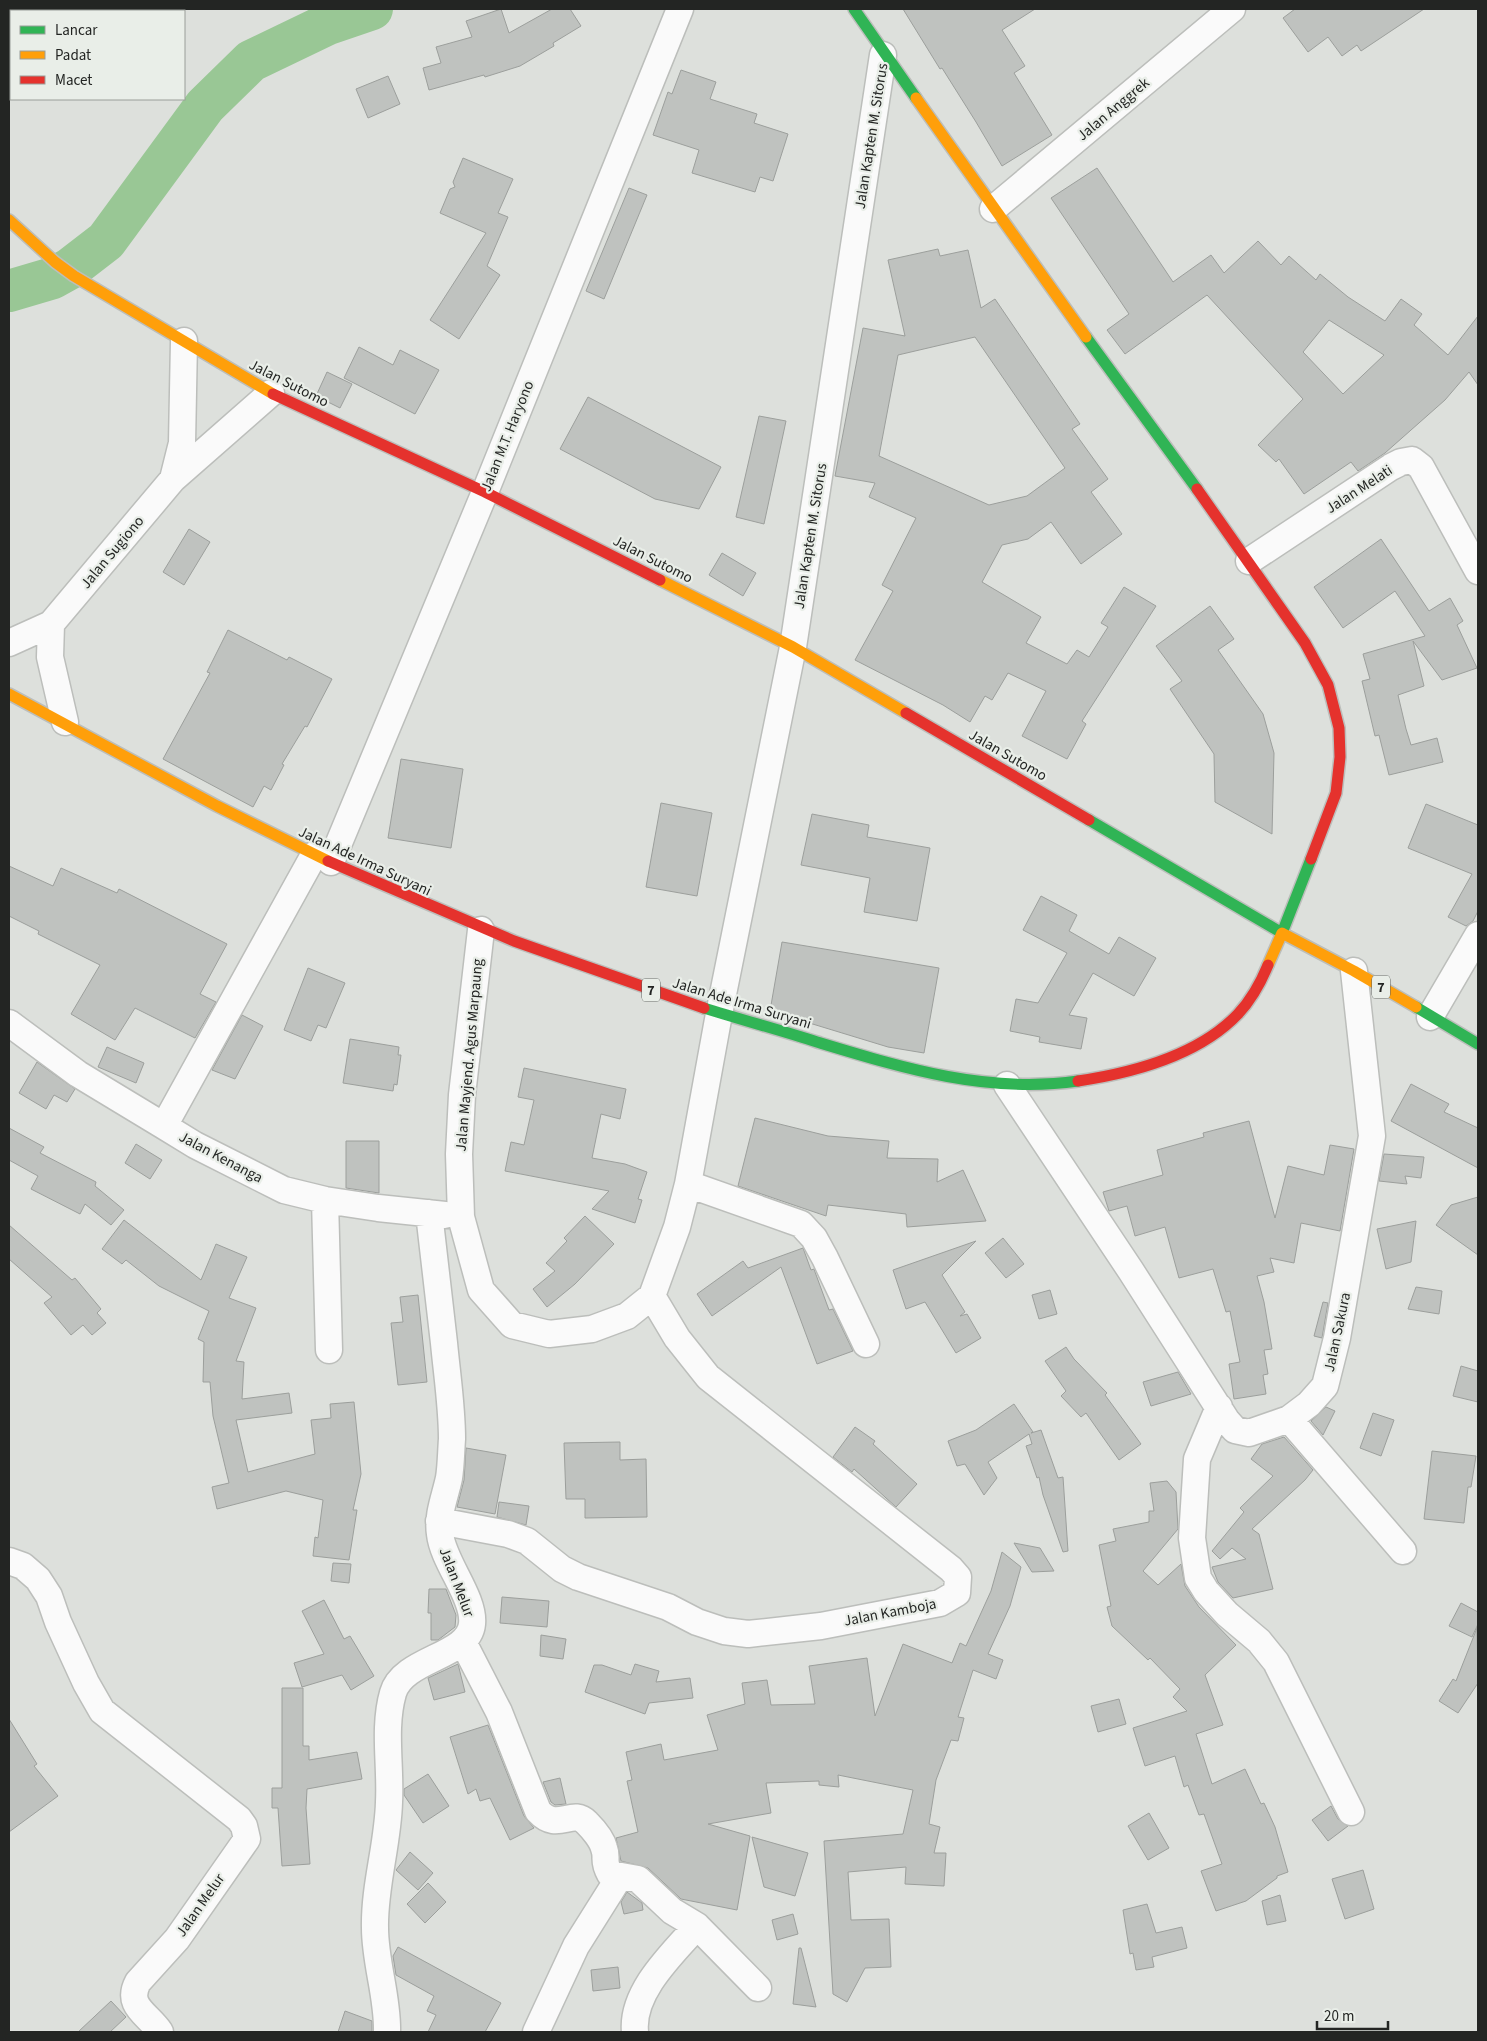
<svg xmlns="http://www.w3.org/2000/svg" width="1487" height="2041" viewBox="0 0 1487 2041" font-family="'Source Sans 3',sans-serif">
	<rect width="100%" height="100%" fill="#dde0dc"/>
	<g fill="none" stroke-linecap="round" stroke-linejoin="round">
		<path stroke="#99c795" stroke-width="42" d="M 9,291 L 53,278 L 71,268 L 106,241 L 205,106 L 251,61 L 328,24 L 372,9"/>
	</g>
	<path fill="#bfc2bf" stroke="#9c9f9c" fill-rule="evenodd" d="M 501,9 L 509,33 L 552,9 L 570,9 L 581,26 L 553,43 L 554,46 L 520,66 L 485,77 L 484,75 L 429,90 L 423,68 L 441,63 L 436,47 L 472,37 L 466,21 Z
		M 903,9 L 1035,9 L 1002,30 L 1025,66 L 1014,73 L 1052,135 L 1002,166 L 976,122 L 942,68 L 940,69 Z
		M 1295,9 L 1424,9 L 1361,51 L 1357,45 L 1342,56 L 1328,37 L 1308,52 L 1283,18 Z
		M 681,70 L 716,82 L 710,99 L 757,114 L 754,123 L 788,134 L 773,181 L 760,177 L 755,192 L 692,173 L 699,150 L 653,135 L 668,92 L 672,94 Z
		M 388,76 L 400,104 L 368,118 L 356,89 Z
		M 463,158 L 513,179 L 498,213 L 508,217 L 487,266 L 500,275 L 459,339 L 430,320 L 486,233 L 440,213 L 450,189 L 455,187 L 453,182 Z
		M 1097,168 L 1173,282 L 1211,255 L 1224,273 L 1258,241 L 1281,265 L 1289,256 L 1316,280 L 1320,274 L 1348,297 L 1385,321 L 1401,299 L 1422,314 L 1414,325 L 1448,355 L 1478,316 L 1478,385 L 1469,372 L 1445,400 L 1385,453 L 1358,471 L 1351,462 L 1304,494 L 1279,459 L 1276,462 L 1258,445 L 1303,399 L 1207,295 L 1125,354 L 1107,330 L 1129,314 L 1051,198 ZM 1329,320 L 1384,355 L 1343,394 L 1303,352 Z
		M 629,188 L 647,195 L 604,299 L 586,291 Z
		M 938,249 L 940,256 L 968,250 L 981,308 L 995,299 L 1080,424 L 1072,429 L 1108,479 L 1091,492 L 1122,534 L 1081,564 L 1051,522 L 1028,539 L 1002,545 L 982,582 L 1041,617 L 1026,643 L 1067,664 L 1077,650 L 1089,657 L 1108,627 L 1101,623 L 1124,587 L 1156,606 L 1082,721 L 1086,724 L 1067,759 L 1022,736 L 1046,691 L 1008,673 L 992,700 L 985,696 L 970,722 L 943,705 L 855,660 L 893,591 L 882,585 L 916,518 L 869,497 L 875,483 L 835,476 L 863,328 L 905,336 L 888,260 ZM 975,337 L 1065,468 L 1027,496 L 989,505 L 879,456 L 898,355 Z
		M 359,347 L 393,365 L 400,350 L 439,370 L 415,414 L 344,378 Z
		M 327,372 L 352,384 L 340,408 L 316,396 Z
		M 588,397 L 721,467 L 699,509 L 655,499 L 560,449 Z
		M 759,416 L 786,421 L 764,524 L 736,517 Z
		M 189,529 L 210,542 L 184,585 L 163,572 Z
		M 1381,539 L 1429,611 L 1450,598 L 1463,621 L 1457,625 L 1477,668 L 1442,680 L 1413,641 L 1424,686 L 1398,695 L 1406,729 L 1411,745 L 1437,738 L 1443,762 L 1389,775 L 1379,735 L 1375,736 L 1362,681 L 1370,679 L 1363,654 L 1425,636 L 1395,591 L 1343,628 L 1314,587 Z
		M 722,553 L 756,573 L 743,596 L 709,575 Z
		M 1210,606 L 1234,639 L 1218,650 L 1263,714 L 1274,753 L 1272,834 L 1215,802 L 1214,754 L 1170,689 L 1182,681 L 1156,646 Z
		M 228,630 L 287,660 L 289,657 L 332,679 L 307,727 L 305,726 L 282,764 L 284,765 L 271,790 L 264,786 L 253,807 L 163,759 L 210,673 L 207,672 Z
		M 401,759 L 463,769 L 451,848 L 388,838 Z
		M 661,803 L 712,813 L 697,896 L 646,887 Z
		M 1426,804 L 1478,825 L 1478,911 L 1473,921 L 1466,926 L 1448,917 L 1472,874 L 1408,848 Z
		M 812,814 L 869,825 L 867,837 L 930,848 L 917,921 L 864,912 L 870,878 L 801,865 Z
		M 9,866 L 53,886 L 61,868 L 117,893 L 119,889 L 227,944 L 200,994 L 216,1002 L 195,1038 L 135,1008 L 115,1040 L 71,1014 L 100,965 L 38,934 L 39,931 L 9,916 Z
		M 1041,896 L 1077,915 L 1069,931 L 1109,954 L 1119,937 L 1156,958 L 1134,996 L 1093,973 L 1069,1015 L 1087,1018 L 1081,1049 L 1039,1042 L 1040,1037 L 1010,1031 L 1016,999 L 1038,1003 L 1067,953 L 1023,930 Z
		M 782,942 L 939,968 L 924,1053 L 888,1047 L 770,1011 Z
		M 308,968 L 345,983 L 326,1028 L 318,1025 L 311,1041 L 284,1030 Z
		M 242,1015 L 263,1026 L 235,1079 L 212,1070 Z
		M 350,1039 L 399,1047 L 398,1055 L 401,1055 L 397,1085 L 394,1084 L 393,1091 L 343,1083 Z
		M 107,1047 L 144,1063 L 136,1083 L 98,1067 Z
		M 37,1062 L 75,1089 L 67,1102 L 54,1095 L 46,1109 L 19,1093 Z
		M 524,1068 L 626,1089 L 620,1119 L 601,1114 L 592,1158 L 625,1164 L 647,1172 L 638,1199 L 642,1200 L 635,1223 L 592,1209 L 609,1191 L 505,1171 L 511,1142 L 524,1145 L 534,1100 L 518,1097 Z
		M 1411,1084 L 1449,1104 L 1444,1112 L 1478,1128 L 1478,1168 L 1391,1121 Z
		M 755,1118 L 828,1136 L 889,1141 L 887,1158 L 938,1159 L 937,1182 L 963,1170 L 986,1221 L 907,1227 L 906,1214 L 828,1205 L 826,1216 L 738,1186 Z
		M 1249,1121 L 1275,1218 L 1288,1166 L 1324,1175 L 1330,1145 L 1354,1149 L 1340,1231 L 1301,1223 L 1294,1263 L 1270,1258 L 1274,1272 L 1257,1276 L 1264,1302 L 1272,1349 L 1264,1350 L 1268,1374 L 1263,1375 L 1266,1394 L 1234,1399 L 1229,1364 L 1240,1362 L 1230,1311 L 1226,1312 L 1213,1269 L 1179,1278 L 1165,1227 L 1135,1236 L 1127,1206 L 1109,1211 L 1103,1192 L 1163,1175 L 1157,1150 L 1204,1137 L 1203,1133 Z
		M 9,1128 L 44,1147 L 40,1153 L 96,1182 L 95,1186 L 124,1210 L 111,1225 L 85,1204 L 80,1214 L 31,1189 L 38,1176 L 9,1160 Z
		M 346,1141 L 379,1141 L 379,1193 L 346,1188 Z
		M 136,1144 L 162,1160 L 150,1179 L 125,1163 Z
		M 1384,1154 L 1424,1157 L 1421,1178 L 1405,1176 L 1407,1184 L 1379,1181 Z
		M 1478,1197 L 1478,1255 L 1436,1225 L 1451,1205 Z
		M 585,1216 L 614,1244 L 575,1284 L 547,1307 L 533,1289 L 555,1271 L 546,1263 L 567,1241 L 564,1238 Z
		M 124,1220 L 201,1280 L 216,1244 L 247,1257 L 229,1298 L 256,1308 L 236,1361 L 244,1362 L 242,1399 L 289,1393 L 292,1413 L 236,1420 L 248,1472 L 315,1454 L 311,1420 L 331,1418 L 330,1404 L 354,1402 L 361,1474 L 353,1510 L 357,1510 L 349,1560 L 313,1556 L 315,1537 L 318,1538 L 323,1500 L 286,1491 L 217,1509 L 212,1487 L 229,1483 L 213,1416 L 210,1382 L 203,1382 L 204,1342 L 198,1339 L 209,1311 L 159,1286 L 126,1260 L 122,1264 L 102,1249 Z
		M 1416,1221 L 1411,1262 L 1386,1269 L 1377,1229 Z
		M 9,1225 L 72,1280 L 75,1278 L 101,1309 L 97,1313 L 106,1323 L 92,1335 L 83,1325 L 71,1335 L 44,1303 L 52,1297 L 9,1259 Z
		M 1003,1238 L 1024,1264 L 1006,1278 L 985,1253 Z
		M 976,1241 L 942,1275 L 965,1312 L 960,1316 L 967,1314 L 981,1338 L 956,1353 L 925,1302 L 906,1309 L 893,1270 Z
		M 803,1248 L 811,1270 L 814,1269 L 815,1272 L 829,1310 L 833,1309 L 853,1351 L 817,1364 L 781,1267 L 712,1316 L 697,1294 L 743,1261 L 748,1268 Z
		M 1416,1287 L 1442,1291 L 1439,1314 L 1408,1309 Z
		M 1050,1290 L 1057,1314 L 1039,1319 L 1032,1295 Z
		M 418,1295 L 427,1382 L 398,1385 L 391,1323 L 403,1322 L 400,1297 Z
		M 1323,1302 L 1328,1303 L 1322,1338 L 1314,1336 Z
		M 1066,1347 L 1074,1359 L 1107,1393 L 1105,1395 L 1141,1444 L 1119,1460 L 1086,1413 L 1081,1417 L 1061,1396 L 1066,1391 L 1045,1361 Z
		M 1461,1366 L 1478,1371 L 1478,1402 L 1453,1396 Z
		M 1178,1372 L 1191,1394 L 1151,1406 L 1143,1382 Z
		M 1014,1404 L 1033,1432 L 1031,1433 L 1041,1430 L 1058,1478 L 1063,1477 L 1068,1551 L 1063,1552 L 1043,1495 L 1039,1477 L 1037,1478 L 1026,1446 L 1032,1444 L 1029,1434 L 988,1462 L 997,1478 L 984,1495 L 965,1464 L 957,1466 L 948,1441 L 976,1430 Z
		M 1326,1407 L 1335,1411 L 1323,1435 L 1311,1421 Z
		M 1373,1413 L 1394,1420 L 1381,1456 L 1360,1448 Z
		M 855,1427 L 875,1441 L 873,1444 L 917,1484 L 896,1507 L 854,1469 L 852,1472 L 833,1457 Z
		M 1284,1437 L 1313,1470 L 1305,1480 L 1252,1529 L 1259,1534 L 1273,1589 L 1233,1598 L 1218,1582 L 1212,1567 L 1246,1559 L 1232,1548 L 1220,1559 L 1212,1551 L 1244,1512 L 1240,1508 L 1273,1476 L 1251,1459 L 1262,1444 Z
		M 620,1442 L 620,1460 L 646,1459 L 647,1517 L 585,1518 L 585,1499 L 566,1499 L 564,1443 Z
		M 466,1448 L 506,1455 L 495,1514 L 457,1507 L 464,1480 Z
		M 1432,1451 L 1476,1456 L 1471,1487 L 1468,1487 L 1464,1523 L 1424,1519 Z
		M 1167,1481 L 1176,1492 L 1178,1529 L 1143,1571 L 1158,1585 L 1181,1564 L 1185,1586 L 1199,1607 L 1236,1645 L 1205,1675 L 1223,1725 L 1196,1734 L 1212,1784 L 1245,1769 L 1261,1804 L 1264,1803 L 1275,1827 L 1288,1872 L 1277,1876 L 1277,1878 L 1246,1901 L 1216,1911 L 1201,1871 L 1222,1864 L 1204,1814 L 1199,1815 L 1188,1785 L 1184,1787 L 1175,1756 L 1145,1766 L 1133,1728 L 1187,1711 L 1173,1697 L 1180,1689 L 1150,1658 L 1148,1660 L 1112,1626 L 1107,1607 L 1111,1606 L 1099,1545 L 1116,1541 L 1113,1529 L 1149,1522 L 1149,1511 L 1154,1511 L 1150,1483 Z
		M 499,1502 L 529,1506 L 526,1525 L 497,1517 Z
		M 1014,1543 L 1040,1548 L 1054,1571 L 1032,1572 Z
		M 1002,1552 L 1021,1567 L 1010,1606 L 988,1654 L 1003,1660 L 996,1679 L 973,1670 L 958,1717 L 964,1718 L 958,1741 L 951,1740 L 936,1780 L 929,1824 L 940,1827 L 934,1853 L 946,1853 L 944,1886 L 905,1884 L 906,1867 L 848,1872 L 851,1920 L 889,1919 L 891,1967 L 865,1968 L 847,2002 L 833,1994 L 824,1841 L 903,1834 L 913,1790 L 838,1775 L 839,1787 L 819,1785 L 819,1781 L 766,1783 L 771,1813 L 708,1824 L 750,1836 L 737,1910 L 681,1899 L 648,1868 L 621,1861 L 616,1838 L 638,1832 L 627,1781 L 632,1780 L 626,1752 L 661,1744 L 664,1760 L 718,1750 L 707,1715 L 745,1704 L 742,1683 L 767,1680 L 771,1705 L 815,1704 L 809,1666 L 867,1658 L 875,1716 L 903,1644 L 952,1663 L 960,1643 L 966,1646 L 991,1591 Z
		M 333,1563 L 351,1564 L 349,1583 L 331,1581 Z
		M 429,1589 L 446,1589 L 456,1615 L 455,1627 L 438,1640 L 431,1640 L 431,1613 L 428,1613 Z
		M 502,1597 L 549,1601 L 547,1627 L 500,1623 Z
		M 324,1600 L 344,1639 L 350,1636 L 374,1676 L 351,1690 L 342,1675 L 302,1687 L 294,1663 L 324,1654 L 302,1611 Z
		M 1461,1603 L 1478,1612 L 1478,1624 L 1472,1637 L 1449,1626 Z
		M 1477,1628 L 1478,1683 L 1458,1713 L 1439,1701 L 1453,1679 L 1456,1681 Z
		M 541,1635 L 566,1639 L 563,1659 L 540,1656 Z
		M 458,1664 L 465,1692 L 434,1700 L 428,1678 Z
		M 635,1664 L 659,1671 L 656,1682 L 690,1678 L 693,1698 L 649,1703 L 645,1714 L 585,1692 L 594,1665 L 602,1665 L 631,1675 Z
		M 282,1688 L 303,1688 L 303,1746 L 309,1746 L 309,1760 L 357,1752 L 362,1779 L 307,1789 L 306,1808 L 310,1864 L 282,1866 L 278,1808 L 272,1808 L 272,1788 L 282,1788 Z
		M 1119,1699 L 1126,1724 L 1098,1732 L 1091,1706 Z
		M 9,1719 L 37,1764 L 34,1766 L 58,1796 L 9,1832 Z
		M 488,1725 L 524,1816 L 534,1828 L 510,1840 L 490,1798 L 480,1801 L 476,1789 L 468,1794 L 450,1737 Z
		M 428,1774 L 449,1806 L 423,1823 L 404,1795 L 404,1789 Z
		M 560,1778 L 566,1804 L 555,1805 L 551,1802 L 543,1782 Z
		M 1331,1806 L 1338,1819 L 1348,1826 L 1328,1841 L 1312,1820 Z
		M 1149,1813 L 1169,1848 L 1148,1860 L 1128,1826 Z
		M 752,1837 L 808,1853 L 795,1896 L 764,1887 Z
		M 410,1852 L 433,1873 L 418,1890 L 396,1870 Z
		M 1363,1870 L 1374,1909 L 1345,1919 L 1332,1879 Z
		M 428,1883 L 446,1902 L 425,1923 L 407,1904 Z
		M 627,1892 L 642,1903 L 643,1910 L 624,1914 L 621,1902 Z
		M 1280,1895 L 1286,1921 L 1267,1925 L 1262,1901 Z
		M 1147,1904 L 1156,1933 L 1182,1927 L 1187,1948 L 1152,1957 L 1154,1967 L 1136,1970 L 1133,1953 L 1130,1954 L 1123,1910 Z
		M 793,1914 L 798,1934 L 777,1940 L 772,1920 Z
		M 398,1947 L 501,2003 L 485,2032 L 428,2032 L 436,2015 L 427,2011 L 434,1996 L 396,1975 L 393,1956 Z
		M 799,1948 L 801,1948 L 816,2007 L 793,2004 Z
		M 618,1967 L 620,1988 L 593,1991 L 591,1970 Z
		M 111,2001 L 126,2017 L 110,2032 L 78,2032 Z
		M 345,2011 L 372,2021 L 372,2032 L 338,2032 Z"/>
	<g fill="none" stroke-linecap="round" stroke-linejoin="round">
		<g stroke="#bcbebb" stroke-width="29">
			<path id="street" d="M 993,209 L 1232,9
				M 173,479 L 182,443 L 184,341
				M 1249,561 L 1391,467 L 1401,462 L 1412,460 L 1421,467 L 1478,571
				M 51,624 L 50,657 L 65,722
				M 9,643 L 51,624 L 173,479 L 271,393
				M 331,862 L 485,492 L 680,9
				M 481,930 L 462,1095 L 459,1154 L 461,1217 L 481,1290 L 512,1325 L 549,1334 L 592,1329 L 627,1316 L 652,1296 L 677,1227 L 688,1184 L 719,1014 L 793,647 L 883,55
				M 1430,1017 L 1478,935
				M 9,1023 L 78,1074 L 164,1126 L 195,1145 L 284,1190 L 325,1200 L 378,1208 L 445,1215
				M 1007,1085 L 1131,1271 L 1227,1421 L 1235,1430 L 1249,1433 L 1289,1419 L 1309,1404 L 1325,1386 L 1337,1338 L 1372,1136 L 1354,971
				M 164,1126 L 314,855
				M 688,1184 L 801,1224 L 814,1238 L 825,1258 L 866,1344
				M 325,1200 L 329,1350
				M 1219,1407 L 1197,1459 L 1192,1538 L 1198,1578 L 1206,1591 L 1227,1614 L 1259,1641 L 1276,1662 L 1351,1812
				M 1289,1419 L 1403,1551
				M 439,1521 L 508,1534 L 527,1541 L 562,1569 L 578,1577 L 668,1607 L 697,1622 L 724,1631 L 748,1634 L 821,1626 L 940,1603 L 957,1593 L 958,1577 L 951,1569 L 708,1377 L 677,1338 L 652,1296
				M 9,1561 L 23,1566 L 38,1579 L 49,1596 L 58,1622 L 86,1683 L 102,1711 L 239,1819 L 244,1826 L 247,1839 L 177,1939 L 138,1982 C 125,2006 148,2014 160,2032
				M 463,1642 L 499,1712 L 538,1811 C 558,1833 572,1807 587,1823 C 593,1829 602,1840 604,1848 C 608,1859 602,1860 610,1874 L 638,1879 L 672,1911 L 697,1926 L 758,1988
				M 387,2032 C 388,1997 375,1963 375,1928 C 374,1886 388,1844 389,1802 C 391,1766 383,1728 393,1693 C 403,1658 469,1657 472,1624 C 475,1598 443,1562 440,1534 C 437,1515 445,1497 449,1478 C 451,1466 451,1452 452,1439 C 452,1407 447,1375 444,1343 C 439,1300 434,1256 429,1213
				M 536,2032 L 576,1946 L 620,1876
				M 635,2032 C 631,1992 672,1954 697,1926"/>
		</g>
		<g stroke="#bcbebb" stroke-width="14">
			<path id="fast" d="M 854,9 L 916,98
				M 1086,337 L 1197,489
				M 1089,820 L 1282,933 L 1311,859
				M 1416,1007 L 1478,1044
				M 704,1008 C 742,1020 780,1030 817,1042 C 903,1068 987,1094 1078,1081"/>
		</g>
		<g stroke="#bcbebb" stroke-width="14">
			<path id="slow" d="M 916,98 L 1086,337
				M 9,220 L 55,262 L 74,276 L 273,394
				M 660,580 L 793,647 L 906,713
				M 9,694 L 217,806 L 328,861
				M 1268,965 L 1282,933 L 1354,971 L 1416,1007"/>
		</g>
		<g stroke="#bcbebb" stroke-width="14">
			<path id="jam" d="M 273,394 L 485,492 L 660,580
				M 1197,489 L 1305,643 L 1328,685 L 1339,728 L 1340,757 L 1336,793 L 1311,859
				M 906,713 L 1089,820
				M 328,861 L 514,941 L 704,1008
				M 1078,1081 C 1132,1073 1199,1055 1238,1014 C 1251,1000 1261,982 1268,965"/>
		</g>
		<use href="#street" stroke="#fafafa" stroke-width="26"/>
		<use href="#fast" stroke="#30b455" stroke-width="11"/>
		<use href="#slow" stroke="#ff9f0a" stroke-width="11"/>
		<use href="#jam" stroke="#e5322d" stroke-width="11"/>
	</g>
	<g text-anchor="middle" stroke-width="4.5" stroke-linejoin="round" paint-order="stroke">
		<g fill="#e9eee8" stroke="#5e615e" stroke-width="1">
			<rect x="1372" y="975.5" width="18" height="23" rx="4"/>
			<rect x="642" y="978.5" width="18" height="23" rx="4"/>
		</g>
		<g font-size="14" font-weight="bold" fill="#232523">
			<text x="1381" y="992">7</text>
			<text x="651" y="995">7</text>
		</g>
		<g font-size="15" fill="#232523" stroke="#e9eee8">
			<text transform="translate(1113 109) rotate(-40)" y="5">Jalan Anggrek</text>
			<text transform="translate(871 136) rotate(-81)" y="5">Jalan Kapten M. Sitorus</text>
			<text transform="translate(289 383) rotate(27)" y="5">Jalan Sutomo</text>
			<text transform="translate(507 436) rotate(-68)" y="5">Jalan M.T. Haryono</text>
			<text transform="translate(1359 489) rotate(-33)" y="5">Jalan Melati</text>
			<text transform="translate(810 536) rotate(-81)" y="5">Jalan Kapten M. Sitorus</text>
			<text transform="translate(112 552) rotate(-50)" y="5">Jalan Sugiono</text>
			<text transform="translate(653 559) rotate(27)" y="5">Jalan Sutomo</text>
			<text transform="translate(1008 755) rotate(30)" y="5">Jalan Sutomo</text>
			<text transform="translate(365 861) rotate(25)" y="5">Jalan Ade Irma Suryani</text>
			<text transform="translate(742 1003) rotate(17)" y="5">Jalan Ade Irma Suryani</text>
			<text transform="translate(469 1055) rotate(-85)" y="5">Jalan Mayjend. Agus Marpaung</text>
			<text transform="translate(221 1157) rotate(28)" y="5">Jalan Kenanga</text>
			<text transform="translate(1337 1332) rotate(-78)" y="5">Jalan Sakura</text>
			<text transform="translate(457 1582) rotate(69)" y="5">Jalan Melur</text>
			<text transform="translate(890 1612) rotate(-11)" y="5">Jalan Kamboja</text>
			<text transform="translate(200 1905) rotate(-55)" y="5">Jalan Melur</text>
		</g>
	</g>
	<rect width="1487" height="2041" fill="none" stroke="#232523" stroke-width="20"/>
	<rect x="10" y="10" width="175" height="90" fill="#e9eee8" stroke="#9a9e99"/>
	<rect x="20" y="26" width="25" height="8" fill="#30b455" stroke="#9a9e99"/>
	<text x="55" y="35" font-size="15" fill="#232523">Lancar</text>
	<rect x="20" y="51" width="25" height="8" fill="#ff9f0a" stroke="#9a9e99"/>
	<text x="55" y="60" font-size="15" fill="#232523">Padat</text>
	<rect x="20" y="76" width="25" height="8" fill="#e5322d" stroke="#9a9e99"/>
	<text x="55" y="85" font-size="15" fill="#232523">Macet</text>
	<path d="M1317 2021v8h71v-8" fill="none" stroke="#232523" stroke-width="2.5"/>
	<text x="1324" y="2021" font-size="15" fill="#232523" stroke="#e9eee8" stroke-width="4" paint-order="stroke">20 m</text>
</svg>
